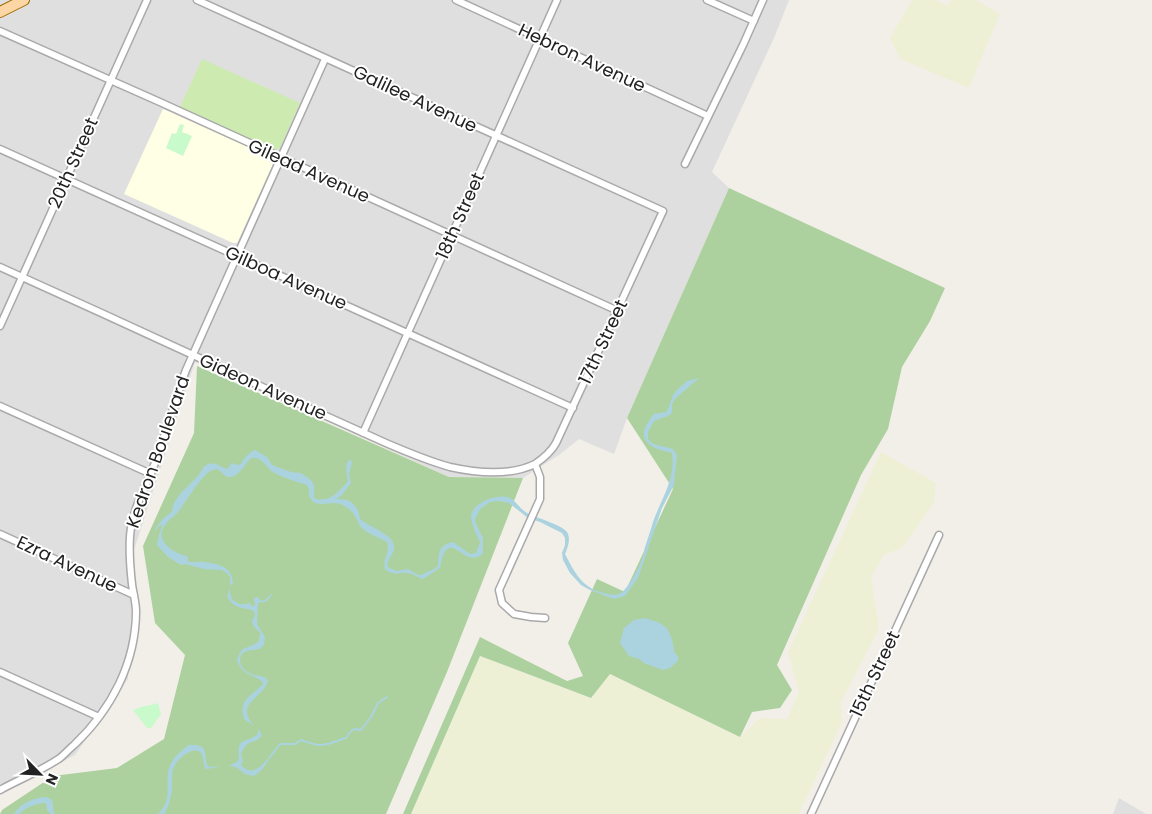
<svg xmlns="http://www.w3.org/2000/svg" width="1152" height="814" viewBox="0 0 1152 814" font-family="Poppins,sans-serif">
	<rect width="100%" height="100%" fill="#f2efe9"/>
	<path fill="#e0dfdf" d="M 0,0 L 789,0 L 774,38 L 712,172 L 729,188 L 627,418 L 614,454 L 579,439 L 559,455 L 523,478 L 449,477 L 195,362 L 134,550 L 128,679 L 75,755 L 0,794 Z
		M 1119,798 L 1146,814 L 1113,814 Z"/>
	<path fill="#ffffe5" d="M 163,109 L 272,158 L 274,162 L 237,243 L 233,243 L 124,194 Z"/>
	<path fill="#eef0d5" d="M 912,0 L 935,0 L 948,6 L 951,0 L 976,0 L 1000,14 L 969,88 L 900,59 L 890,38 Z
		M 881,452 L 936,483 L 934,503 L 902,548 L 884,555 L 871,577 L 879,629 L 841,702 L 842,722 L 799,814 L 411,814 L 480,656 L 590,698 L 609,674 L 740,737 L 760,718 L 787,719 L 799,692 L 788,652 Z"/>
	<path fill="#cdebb0" d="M 202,59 L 300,103 L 280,148 L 275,150 L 180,107 Z"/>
	<path fill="#add19e" d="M 729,188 L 945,288 L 930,321 L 902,367 L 888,429 L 861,475 L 777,665 L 792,690 L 780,708 L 752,712 L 740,737 L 610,674 L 591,698 L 480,656 L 411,814 L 403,814 L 480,637 L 567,681 L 583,676 L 568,643 L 597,579 L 625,592 L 673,489 L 627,418 Z
		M 197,366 L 449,477 L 523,478 L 447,672 L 386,814 L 0,814 L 2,810 L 53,776 L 117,768 L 164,739 L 185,655 L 155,623 L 143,546 L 194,433 Z"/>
	<path fill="#c8facc" d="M 180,124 L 184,125 L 182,132 L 192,136 L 183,156 L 166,148 L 172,133 L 176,134 Z
		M 158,703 L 161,714 L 151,728 L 147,728 L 133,710 C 141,706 149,706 158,703 Z"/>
	<path fill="#aad3df" d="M 699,378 L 675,399 L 672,404 L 672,412 L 670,415 L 654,421 L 648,432 L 648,439 L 653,444 L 673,449 L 677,455 L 674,485 L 662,508 L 638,578 L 625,596 L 614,599 L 590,590 L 581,585 L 570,573 L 563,560 L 562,553 L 565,545 L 565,538 L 562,533 L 540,522 L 528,518 L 509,503 L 500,501 L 490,502 L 480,509 L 475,519 L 476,524 L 483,538 L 483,553 C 465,573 448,521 440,568 L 423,579 C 418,578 413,573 407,573 C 396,572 396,577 385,569 C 382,559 391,552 387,542 C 380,538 364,532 360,526 C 358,523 357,519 355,516 C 352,511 346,506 340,504 C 329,500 315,510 309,496 L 309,489 L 307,485 C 296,481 282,478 273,472 C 265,466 263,457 251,458 C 244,465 236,483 224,475 C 222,473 220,471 217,469 C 215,470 212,470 210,471 C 202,476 187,499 181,508 C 177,515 169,519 165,525 C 154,541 173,553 187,556 L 188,561 C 194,564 197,561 204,562 C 218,564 232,566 233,583 L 231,585 L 230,585 L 230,578 L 228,574 L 222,570 L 204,569 L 185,564 L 181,565 L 168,557 L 157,545 L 159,535 L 162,526 L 161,524 L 154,532 C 158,523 164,517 172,512 C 172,508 173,504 176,500 C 181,491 191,484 198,476 C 201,472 203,466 208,464 C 215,462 221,467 227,469 L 232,463 L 237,465 L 241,464 C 244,458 248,453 255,450 L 267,457 L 272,465 L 291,472 L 301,473 L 311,480 L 314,485 L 314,498 C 330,504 339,491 348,481 C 347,473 344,466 349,460 L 351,460 L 352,463 L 349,474 L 351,483 L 341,496 L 337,498 L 337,499 C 351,498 358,505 360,519 C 368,527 397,535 394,549 C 393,554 389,559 387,564 L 389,568 L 397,571 L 408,569 L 418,575 L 421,575 L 434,569 L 438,566 C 439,553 438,545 453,542 L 470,554 L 476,553 L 480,542 C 477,536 471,523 471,517 C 471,503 496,494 508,497 C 516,500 520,510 529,514 C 537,518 562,525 567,532 C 571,539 568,547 565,554 C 575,573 582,588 604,593 C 608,594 615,596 619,594 C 628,590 639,568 642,559 C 644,554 644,549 646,544 C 648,537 651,530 653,522 C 661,499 676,479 672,453 C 666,451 657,450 652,446 C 637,437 646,424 654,414 L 666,412 L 668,409 L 673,395 L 678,389 L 687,381 Z
		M 230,588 C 230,591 230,594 231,597 C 235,604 243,606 249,603 L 252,606 L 255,605 L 255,603 L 254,602 L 254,598 L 257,597 L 262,601 L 265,600 L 272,593 C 270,601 266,602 258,603 L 257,624 L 265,637 C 264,657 251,645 242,654 C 240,656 240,660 240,662 C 241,668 248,673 254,675 C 257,676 263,676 266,678 C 267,679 267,680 268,681 C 262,700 234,702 254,726 L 244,719 C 238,699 252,696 263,684 L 263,682 C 252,674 243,675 237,661 C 241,644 248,650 259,641 L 260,632 C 256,629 253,627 252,621 L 255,615 L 254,611 C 241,606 234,610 227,596 Z
		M 645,618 C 660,623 668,624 672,640 C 673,644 674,648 674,652 L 678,656 L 678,661 L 670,668 L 663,670 L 644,663 L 639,659 L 629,656 L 620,643 L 624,628 L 634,620 Z
		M 258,729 L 262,735 C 255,746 248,737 241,754 L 243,761 L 241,765 C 253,778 262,765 271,755 C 267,764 262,771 254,776 L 245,774 L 236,767 L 229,766 L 237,762 L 239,759 C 237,736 243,745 258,734 Z
		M 189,745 C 208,744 204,751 207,765 L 209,767 L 221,766 L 213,768 L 206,769 C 202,764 205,756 200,752 C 192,746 178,759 175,765 C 171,772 172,781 172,788 C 171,798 169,806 164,814 L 158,814 C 172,800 166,791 168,773 C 170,760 179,752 189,745 Z
		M 46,797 L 51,799 L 53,803 L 53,810 L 55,814 L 51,814 L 47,810 L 46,803 C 37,803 26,807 19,814 L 14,814 C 21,803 33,798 46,797 Z"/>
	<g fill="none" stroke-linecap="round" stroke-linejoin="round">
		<path stroke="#aad3df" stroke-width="2" d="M 270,757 L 280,744 L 295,744 L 301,740 C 314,744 320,748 334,742 C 339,741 340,739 346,738 L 350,732 L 354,729 L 361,730 L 371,717 L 378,703 L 387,697"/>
		<g stroke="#a9a9a9" stroke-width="9">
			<path id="minor" d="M 197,0 L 663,211 L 556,443 C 551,452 544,458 535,464 L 540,477 L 540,499 L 499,590 L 502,603 L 514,614 L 531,617 L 545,618
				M 456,0 L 708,116
				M 707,0 L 754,21
				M 0,31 L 162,103 L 618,311
				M 0,149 L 573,408
				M 685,164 L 743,45 L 763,0
				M 0,267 C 98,311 195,356 293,401 C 324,415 355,429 386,443 C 407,452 428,461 450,467 C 477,473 510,476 535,464
				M 0,326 L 147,0
				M 0,406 L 151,474
				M 363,433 L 557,0
				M 0,534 L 134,595
				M 0,672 L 99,717
				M 0,790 C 20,779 41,771 60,758 C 65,754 69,749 74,745 C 111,710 136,663 136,611 C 136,602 133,593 132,584 C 130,566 128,546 131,528 C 135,503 148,483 156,460 C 167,430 175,400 186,370 L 325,59
				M 811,814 L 939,535"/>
		</g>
		<g stroke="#a06b00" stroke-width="12">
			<path id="primary" d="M 0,12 L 24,0"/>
		</g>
		<use href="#minor" stroke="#fff" stroke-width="6"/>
		<use href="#primary" stroke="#fcd6a4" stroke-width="10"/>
	</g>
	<g text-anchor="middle" stroke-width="4" stroke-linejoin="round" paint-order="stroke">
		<g font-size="18" fill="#222" stroke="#fff">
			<text transform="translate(582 58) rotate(25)" y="6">Hebron Avenue</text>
			<text transform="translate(415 99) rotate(25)" y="6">Galilee Avenue</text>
			<text transform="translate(73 163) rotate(-66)" y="6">20th Street</text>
			<text transform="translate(309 171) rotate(24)" y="6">Gilead Avenue</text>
			<text transform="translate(460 216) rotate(-66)" y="6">18th Street</text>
			<text transform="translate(286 278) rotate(24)" y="6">Gilboa Avenue</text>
			<text transform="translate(603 342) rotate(-65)" y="6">17th Street</text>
			<text transform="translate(263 387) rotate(24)" y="6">Gideon Avenue</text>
			<text transform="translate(158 452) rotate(-71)" y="6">Kedron Boulevard</text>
			<text transform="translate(67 564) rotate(25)" y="6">Ezra Avenue</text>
			<text transform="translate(875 674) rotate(-65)" y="6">15th Street</text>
		</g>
	</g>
	<g transform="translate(40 774) rotate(114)" stroke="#ffffff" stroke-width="4" paint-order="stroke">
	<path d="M0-4L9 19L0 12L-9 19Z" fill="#222222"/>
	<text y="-8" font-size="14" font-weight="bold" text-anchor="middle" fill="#222222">N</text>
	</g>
</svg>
